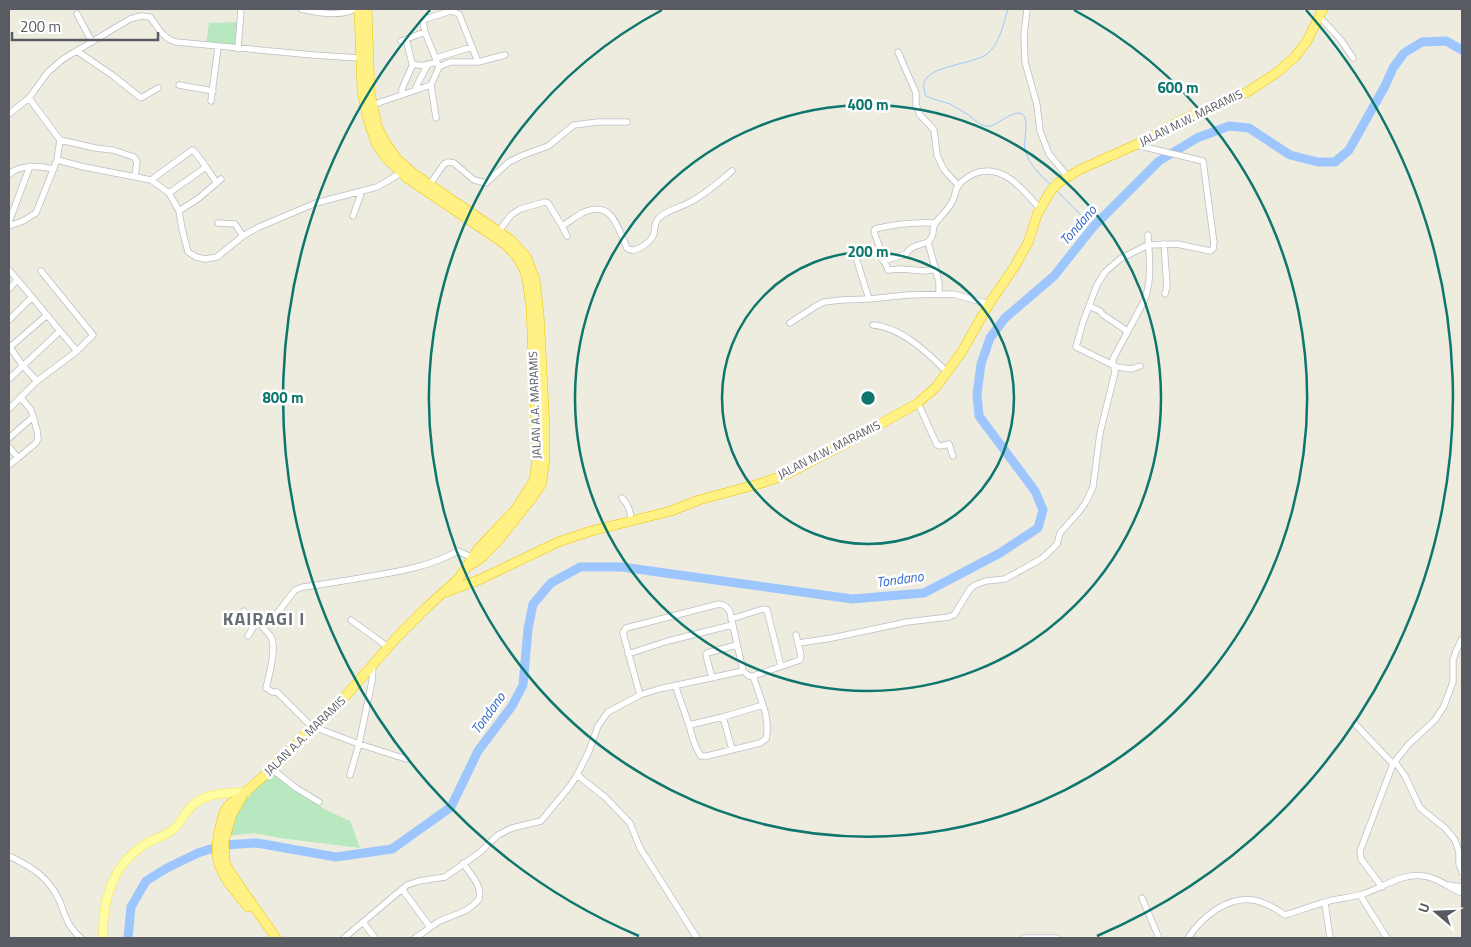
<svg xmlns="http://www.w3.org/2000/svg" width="1471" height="947" viewBox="0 0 1471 947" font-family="'Titillium Web',sans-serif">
	<rect width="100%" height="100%" fill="#edecdf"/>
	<path fill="#b8e8bf" d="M 237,22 L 236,47 L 206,44 L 209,23 Z
		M 271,770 L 324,809 L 350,821 L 360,848 L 280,838 L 254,833 L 227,836 L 236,808 Z"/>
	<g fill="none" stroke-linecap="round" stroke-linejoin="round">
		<path stroke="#9dc6ff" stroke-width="1" d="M 1008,9 C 1003,24 1000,44 987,54 C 972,65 929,65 924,83 C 923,86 925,91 925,95 C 933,100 941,101 950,104 C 956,107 961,111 967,114 C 974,118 981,128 990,126 C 998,125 1017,106 1024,116 C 1029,124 1023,141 1025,151 C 1029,164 1041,176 1051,185
			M 1057,191 L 1093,227"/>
		<path stroke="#9dc6ff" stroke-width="9" d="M 128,938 L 131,907 L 146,881 L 167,868 L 198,853 L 223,845 L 257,843 L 336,857 L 392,849 L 451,807 L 478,751 L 512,706 L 523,685 L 528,629 L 533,604 L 551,583 L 580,567 L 622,567 L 852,599 L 924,593 L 1000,553 L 1038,528 L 1043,510 L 1035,491 L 979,416 L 977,394 L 981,364 L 990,338 L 1005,318 L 1054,276 L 1093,227 L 1159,161 L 1197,138 L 1229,126 L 1249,128 L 1290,155 L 1318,162 L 1335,162 L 1349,150 L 1385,86 L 1393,68 L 1404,53 L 1422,42 L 1446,41 L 1462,50"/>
		<g stroke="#bcbec5" stroke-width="7">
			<path id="minor" d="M 301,9 C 319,13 338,17 355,9
				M 1027,9 L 1024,36 L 1025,62 L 1037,105 L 1040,131 L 1049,154 L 1068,177
				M 77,14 L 92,42
				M 1319,16 L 1341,40 L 1353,58
				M 406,39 L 412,63 C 420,68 429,64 437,62
				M 401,41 L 425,32
				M 238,49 L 241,9
				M 77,51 L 112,75 L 141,98 L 158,88
				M 898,52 L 916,93 L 916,105 L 920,115 L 934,130 L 937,155 L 942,166 L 945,171 L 958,185
				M 436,58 L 472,47
				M 439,67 L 425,32 L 423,21 L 425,19 L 451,11 L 459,14 L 478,62
				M 179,85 L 213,91
				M 416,90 L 416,87 L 428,64
				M 402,94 L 402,89 L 413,64
				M 211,101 L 218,47
				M 372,105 L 431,85
				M 9,114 L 29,98 L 48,72 L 63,59 L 130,19 L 141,16 L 150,17 C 158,27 163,39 176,42 L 313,55 L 360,58
				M 436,118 L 431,85 L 439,67 L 450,62 L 478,62 L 505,55
				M 60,140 L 95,148 L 113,150 L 134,157 L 137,162 L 135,176
				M 1136,145 L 1203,161 L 1214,243 L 1213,249 L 1210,251 L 1177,244 L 1148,245 L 1120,259 L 1105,272 L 1097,285 L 1083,322 L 1076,347 L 1117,367 L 1131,369 L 1140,366
				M 57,160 L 84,167 L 151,180 L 169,193
				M 206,167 L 217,183
				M 9,174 C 22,164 38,166 54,169
				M 151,180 L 192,150 L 194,151 L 206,167 L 169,193 L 179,211 L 199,198 L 221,179
				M 430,184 L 444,164 L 448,162 L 454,163 L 474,180 L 486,183 L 509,162 L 521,156 L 548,146 L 574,125 L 598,122 L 627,122
				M 179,211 L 182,229 L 188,252 L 196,257 L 205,259 L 217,257 L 243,236 L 259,227 L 316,203 L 377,187 L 401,173
				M 353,216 L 362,191
				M 9,222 L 30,166
				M 218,223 L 235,224 L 243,236
				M 935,223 C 915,222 895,224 875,229 L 874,232 L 888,270 L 901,269 L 925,271 L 936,269
				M 9,226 L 23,221 L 36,213 L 57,160 L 60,140 L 29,98
				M 562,226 L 567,236
				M 499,231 L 511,215 L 520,209 L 545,202 L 548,203 L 562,226 C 569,222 575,217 582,213 C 612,199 617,226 627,248 C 634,255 651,242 654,234 C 655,228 654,224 658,219 C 667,209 681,208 692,201 C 707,193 719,182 732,171
				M 1164,244 L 1167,286 L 1165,294
				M 857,261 L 869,299
				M 883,261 L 906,254 C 910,246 920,245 928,242
				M 9,270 L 32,297
				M 41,271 L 93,335 L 77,351
				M 9,289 L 17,280
				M 939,294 L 939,282 L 928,242 C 937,233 930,230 936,222 C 942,215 949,209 953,200 C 955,196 955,190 958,186 C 961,181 968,177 973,174 C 1002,162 1023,189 1040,209
				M 1089,306 L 1100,311 L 1102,314 L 1127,331
				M 9,320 L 32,297 L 60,331
				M 790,323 L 816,306 L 824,302 L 841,300 L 869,299 L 908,295 L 953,294 L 989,304
				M 873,325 C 901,327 928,353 947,372
				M 9,346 L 23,366 L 37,381
				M 9,348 L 47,315
				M 9,379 L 60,331 L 77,351 L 37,381 L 9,409
				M 918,403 L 937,445 L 940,446 L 949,444 L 953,456
				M 9,438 L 33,417
				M 9,447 L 18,458 L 9,465
				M 18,458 L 36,443 L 38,438 L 37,430 L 31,410 L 21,398
				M 622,498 C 629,505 631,512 631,521
				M 244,611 L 247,619 L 254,626 L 248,636
				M 731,619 L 763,609 L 767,610 L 781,666
				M 351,620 L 388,647
				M 799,643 L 832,638 L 907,622 L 949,617 L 954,615 L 970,589 L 975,585 L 986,581 L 1005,579 L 1041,559 L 1046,555 L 1057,544 L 1060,533 L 1078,513 L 1086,502 L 1093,487 L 1100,433 L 1115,372 L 1113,363 L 1113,359 L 1143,303 C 1153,282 1149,257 1148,235
				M 628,654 L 668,641 L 732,625
				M 712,678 L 706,655 L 707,653 L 737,645
				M 675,685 L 689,725 L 723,717 L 763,705 L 753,676
				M 640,695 L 623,633 L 626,628 L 719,604 C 725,605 727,607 730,612 L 743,671 L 749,676 L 753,676 L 800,660 L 801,656 L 796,635
				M 723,717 L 732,749
				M 1355,724 L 1393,764
				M 689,725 C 692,735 694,747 701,756 L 707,756 L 760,743 L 766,739 C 769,727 767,717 763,705
				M 314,727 L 359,744 L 406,759
				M 313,728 L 277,692 L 272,692 L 266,688 C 269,676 277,647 271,637 C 268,632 263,629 261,624 L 265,623 L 279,611 L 295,590 L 303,587 C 326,584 349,580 372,576 C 402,571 431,566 458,551 L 471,557 L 476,558
				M 1395,762 L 1405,776 L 1420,808 L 1445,828 L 1455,840 L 1459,852 L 1459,864 L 1462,872
				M 272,769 L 296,788 L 319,802
				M 350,775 L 359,744 L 372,681 L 373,666
				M 577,775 L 606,798 L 630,823 L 640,848 L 697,938
				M 9,856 C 32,867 49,877 60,902 C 66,918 68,927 81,938
				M 1449,885 L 1462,887
				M 1382,887 L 1361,859 L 1360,851 L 1393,764 L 1408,745 L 1435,720 L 1444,706 L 1453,682 L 1453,660 L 1456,651 L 1462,639
				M 402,889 L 430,927
				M 1360,895 L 1387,938
				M 1142,898 L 1159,938
				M 1325,903 L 1330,938
				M 363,922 L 375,938
				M 344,938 L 407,885 L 419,881 L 445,877 L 479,853 L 498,835 L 512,828 L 541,821 L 570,786 L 577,775 L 589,751 L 598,726 L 608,712 L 640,695 L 659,689 L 743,671
				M 415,938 C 423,933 430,927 438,922 C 453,914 467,914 479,899 C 483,886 470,874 463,863
				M 1024,938 L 1057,938
				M 1188,938 C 1201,918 1227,896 1253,900 C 1265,902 1275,908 1285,915 C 1301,910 1317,904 1333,900 C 1343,898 1353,897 1363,894 C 1382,888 1403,872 1424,876 C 1439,878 1449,888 1462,893"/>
		</g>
		<g stroke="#ffe646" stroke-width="9">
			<path id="major" d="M 103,938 C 102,904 111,868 141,847 C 150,840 161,838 171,831 C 180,825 183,815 190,808 C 203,792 228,793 247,792"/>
		</g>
		<g stroke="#ecc500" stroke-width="10">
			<path id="highway" d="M 367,9 L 370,92 L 377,126 L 385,142 L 397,159 L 414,174 L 511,240 L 527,258 L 535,280 L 539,313 L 545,428 L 545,457 L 542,480 L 541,485 L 532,498 L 497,542 L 480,559 L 467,567
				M 446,592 L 481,579 L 558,542 L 591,531 L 671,511 L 699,500 L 762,483 L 787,474 L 839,447 L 918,403 L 936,387 L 961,353 L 989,304 L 1015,266 L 1028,243 L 1037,215 L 1050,192 L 1058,183 L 1079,170 L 1135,145 L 1186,118 L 1247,92 L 1275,74 L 1295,57 L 1300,50 L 1307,41 L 1323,9
				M 241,797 C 225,805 224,811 220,827 C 210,867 225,878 248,907
				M 276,938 L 230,872 L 225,862 L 224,841 L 232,814 L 244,793 L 272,769 L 321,719 L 341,701 L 398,636 L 426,608 L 459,578 L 478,549 L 516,509 L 533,482 L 535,475 L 537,457 L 531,308 L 527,278 L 523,267 L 517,257 L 505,244 L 407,178 L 386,158 L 376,143 L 368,120 L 362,91 L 359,9"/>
		</g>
		<use href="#minor" stroke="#fff" stroke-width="5.5"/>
		<use href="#major" stroke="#fffda2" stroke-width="8"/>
		<use href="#highway" stroke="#fff184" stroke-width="9"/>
	</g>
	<g fill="none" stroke="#0f766e" stroke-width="2.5">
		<circle cx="868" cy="398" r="146"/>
		<circle cx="868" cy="398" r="293"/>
		<path d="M1074 10A439 439 0 1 1 662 10"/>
		<path d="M639 936A585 585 0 0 1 430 10M1306 10A585 585 0 0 1 1097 936"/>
	</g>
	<g text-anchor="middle" stroke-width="5" stroke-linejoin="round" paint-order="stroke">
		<g font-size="12" fill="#585b62" stroke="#fff">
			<text transform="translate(1191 118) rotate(-26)" y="4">JALAN M.W. MARAMIS</text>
			<text transform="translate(535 405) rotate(-92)" y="4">JALAN A.A. MARAMIS</text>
			<text transform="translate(829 450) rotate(-27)" y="4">JALAN M.W. MARAMIS</text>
			<text transform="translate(305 736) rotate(-44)" y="4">JALAN A.A. MARAMIS</text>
		</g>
		<g font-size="14" font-style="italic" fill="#3469ce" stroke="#fff">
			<text transform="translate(1078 225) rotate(-49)" y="5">Tondano</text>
			<text transform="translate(900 579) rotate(-8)" y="5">Tondano</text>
			<text transform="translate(488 713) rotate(-54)" y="5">Tondano</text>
		</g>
		<g font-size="18" font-weight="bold" letter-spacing="1" fill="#696d74" stroke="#fff">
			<text x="264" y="625">KAIRAGI I</text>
		</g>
	</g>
	<circle cx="868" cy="398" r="8" fill="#0f766e" stroke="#fff" stroke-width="2.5"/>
	<g font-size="15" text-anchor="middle" font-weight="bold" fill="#0f766e" stroke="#fff" stroke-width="5" stroke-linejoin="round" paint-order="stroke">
		<text x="1178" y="93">600 m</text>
		<text x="868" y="110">400 m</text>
		<text x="868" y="257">200 m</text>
		<text x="283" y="403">800 m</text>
	</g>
	<rect width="1471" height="947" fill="none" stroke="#585b62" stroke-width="20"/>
	<g transform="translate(1436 912) rotate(289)" stroke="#ffffff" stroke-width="4" paint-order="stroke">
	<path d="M0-4L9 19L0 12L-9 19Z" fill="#585b62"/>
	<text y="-8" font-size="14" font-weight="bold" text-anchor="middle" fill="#585b62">U</text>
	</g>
	<path d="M12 32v8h146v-8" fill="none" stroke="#585b62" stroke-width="2.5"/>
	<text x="20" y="32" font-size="15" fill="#585b62" stroke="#ffffff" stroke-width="4" paint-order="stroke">200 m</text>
</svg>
